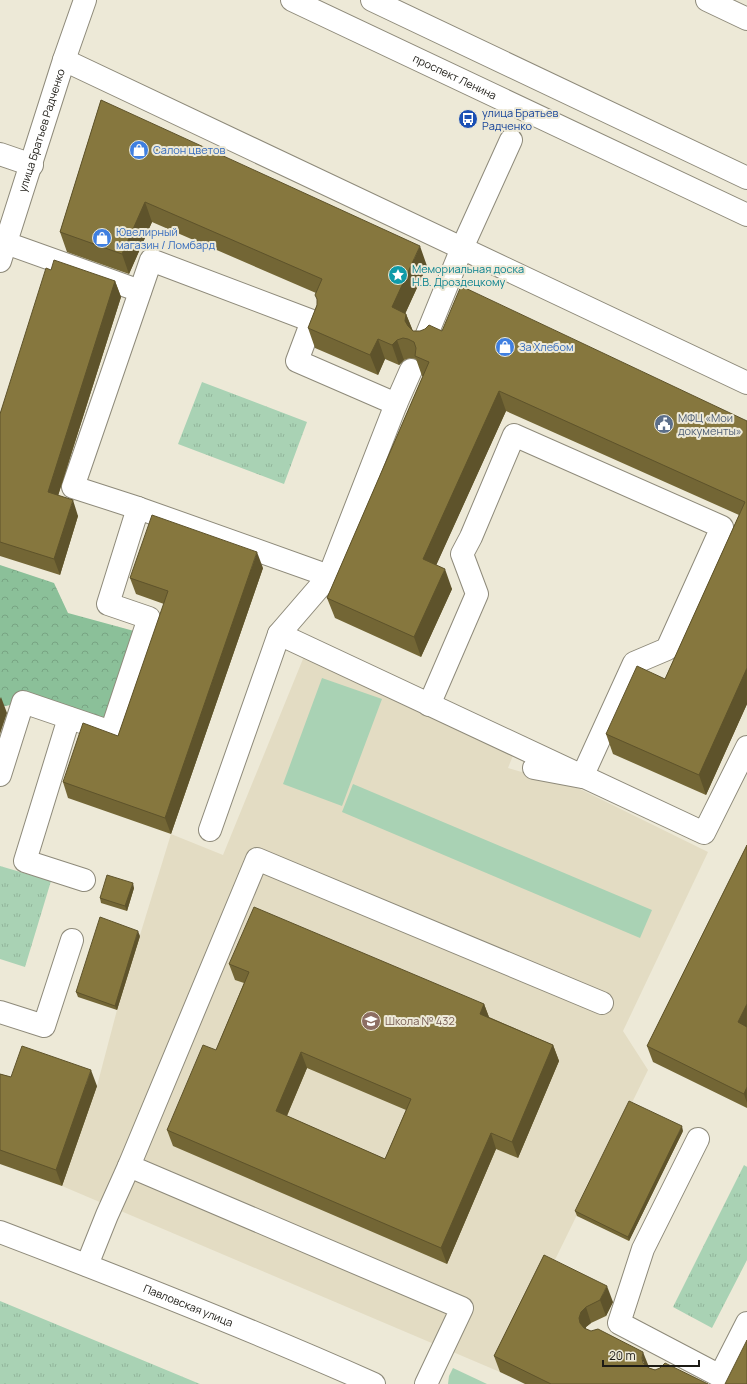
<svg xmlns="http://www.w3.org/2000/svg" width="747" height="1384" viewBox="0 0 747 1384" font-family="Manrope,sans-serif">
	<defs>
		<pattern id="forest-crowns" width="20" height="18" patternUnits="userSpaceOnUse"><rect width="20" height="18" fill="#8bc099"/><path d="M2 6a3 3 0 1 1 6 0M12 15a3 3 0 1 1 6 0" fill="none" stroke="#78a483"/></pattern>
		<pattern id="park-tufts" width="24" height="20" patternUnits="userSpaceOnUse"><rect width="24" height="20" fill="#a9d2b4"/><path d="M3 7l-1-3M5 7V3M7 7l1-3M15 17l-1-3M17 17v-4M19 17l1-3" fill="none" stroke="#91b49a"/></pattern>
	</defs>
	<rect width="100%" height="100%" fill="#ede9d7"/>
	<path fill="#e3dcc3" d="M 305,654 L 514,753 L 508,768 L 580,789 L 708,852 L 623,1031 L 648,1070 L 500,1372 L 62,1186 L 97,1086 L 117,1010 L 171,834 L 223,855 Z"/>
	<path fill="#a9d2b4" d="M 322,678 L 382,699 L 342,806 L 283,784 Z
		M 353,784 L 652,910 L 640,938 L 342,812 Z
		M 453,1368 L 487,1384 L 448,1384 L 449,1376 Z"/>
	<path fill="url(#forest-crowns)" d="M 0,565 L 54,583 L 68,613 L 134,631 L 104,725 L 32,701 L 5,706 L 0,705 Z"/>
	<path fill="url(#park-tufts)" d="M 202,382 L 307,422 L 284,484 L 178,444 Z
		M 0,866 L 51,881 L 25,967 L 0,959 Z
		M 744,1165 L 747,1167 L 747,1260 L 712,1328 L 673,1307 Z
		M 0,1301 L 200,1384 L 0,1384 Z"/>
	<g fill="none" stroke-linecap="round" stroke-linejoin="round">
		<g stroke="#8e8a7a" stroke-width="24">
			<g id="minor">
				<path d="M 707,0 L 747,19"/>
				<path d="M 64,60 L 747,383"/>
				<path d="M 0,154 L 32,165"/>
				<path d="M 6,243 L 140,291"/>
				<path id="s1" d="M 0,261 L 64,60 L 85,0"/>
				<path d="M 425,339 L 462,248 L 511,140"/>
				<path d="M 329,576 L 138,508 L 73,487 L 151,260 L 312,321 L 297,361 L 396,404"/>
				<path d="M 279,634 L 704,833 L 747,747"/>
				<path d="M 429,705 L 477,594 L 462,554 L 471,537 L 514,435 L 722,527 L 667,649 L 634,663 L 582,777 L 534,768"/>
				<path d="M 69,718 L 25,861 L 84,880"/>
				<path d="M 0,775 L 23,702 L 111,732 L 149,618 L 108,604 L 138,508"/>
				<path d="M 210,830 L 279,634 L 329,576 L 396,404 L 411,370"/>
				<path d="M 0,1012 L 44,1026 L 72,940"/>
				<path d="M 698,1139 L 643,1249 L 619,1323 L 720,1376 L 747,1323"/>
				<path d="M 129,1166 L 462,1308 L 426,1384"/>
				<path id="s2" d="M 0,1232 C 126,1280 251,1329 374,1384"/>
				<path d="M 87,1265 L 107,1215 L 129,1166 L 257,859 L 602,1003"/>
			</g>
		</g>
		<g stroke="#8e8a7a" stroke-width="24">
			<g id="major">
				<path id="s3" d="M 292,0 L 747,215"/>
				<path d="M 372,0 L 747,178"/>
			</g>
		</g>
		<use href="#minor" stroke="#fff" stroke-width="22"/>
		<use href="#major" stroke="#fff" stroke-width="22"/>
	</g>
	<path fill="#736635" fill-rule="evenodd" d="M 101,100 L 427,266 L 405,314 L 406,314 L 413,331 L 442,331 L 747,421 L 747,704 L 706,795 L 613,754 L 606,734 L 665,679 L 739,515 L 506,411 L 436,565 L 452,589 L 421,657 L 335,618 L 327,598 L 423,376 L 422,376 L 416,359 L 410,358 L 404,360 L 399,365 L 385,359 L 378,375 L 315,348 L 308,328 L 317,305 L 317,300 L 316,293 L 152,222 L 129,274 L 67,252 L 60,232 Z
		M 51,270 L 115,281 L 121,297 L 58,496 L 78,516 L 60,575 L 0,556 L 0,414 Z
		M 263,568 L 171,834 L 68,798 L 63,782 L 118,736 L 164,604 L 136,594 L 130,578 Z
		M 747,845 L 747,1108 L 653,1062 L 647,1046 Z
		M 134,888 L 127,911 L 101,903 L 100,898 Z
		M 140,936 L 117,1010 L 78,997 L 76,992 Z
		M 229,964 L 484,1004 L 489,1017 L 553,1045 L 559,1061 L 518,1158 L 496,1149 L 447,1264 L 173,1146 L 167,1130 L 216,1050 L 244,983 L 235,980 ZM 307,1068 L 406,1110 L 385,1159 L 287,1116 Z
		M 0,1074 L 11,1077 L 97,1086 L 62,1186 L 0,1164 Z
		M 683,1131 L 629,1241 L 577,1216 L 575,1211 Z
		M 544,1255 L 613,1302 L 606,1316 L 591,1323 L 586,1327 L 586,1329 L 649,1367 L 649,1368 L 708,1384 L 525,1384 L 500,1372 L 494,1356 Z"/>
	<path fill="#5e532b" d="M 145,202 L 152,222 L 129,274 L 122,254 Z
		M 420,246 L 427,266 L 399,327 L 392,307 Z
		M 115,281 L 121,297 L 54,508 L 48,492 Z
		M 406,314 L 414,334 L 413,341 L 405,321 Z
		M 378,339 L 385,359 L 378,375 L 370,355 Z
		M 397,340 L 404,360 L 399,365 L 392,345 Z
		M 499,391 L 506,411 L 430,579 L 423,559 Z
		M 73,500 L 78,516 L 60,575 L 54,559 Z
		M 257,552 L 263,568 L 171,834 L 165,818 Z
		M 445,569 L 452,589 L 421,657 L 414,637 Z
		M 747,668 L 747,704 L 706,795 L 699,775 Z
		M 1,697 L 7,713 L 0,734 L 0,699 Z
		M 133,883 L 134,888 L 127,911 L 125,906 Z
		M 138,931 L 140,936 L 117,1010 L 115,1006 Z
		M 484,1004 L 490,1020 L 480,1014 Z
		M 747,1004 L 747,1032 L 738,1022 Z
		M 553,1045 L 559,1061 L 518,1158 L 512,1142 Z
		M 301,1052 L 307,1068 L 282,1127 L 276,1111 Z
		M 91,1070 L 97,1086 L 62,1186 L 56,1170 Z
		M 747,1087 L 747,1103 L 744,1094 Z
		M 682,1126 L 683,1131 L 629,1241 L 628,1237 Z
		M 491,1133 L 496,1149 L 447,1264 L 441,1248 Z
		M 607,1286 L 613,1302 L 606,1316 L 600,1300 Z
		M 586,1307 L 591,1323 L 586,1327 L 585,1334 L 580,1323 L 579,1318 L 581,1312 Z
		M 643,1352 L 649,1367 L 648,1374 L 649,1379 L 642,1358 Z"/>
	<path fill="#86773e" stroke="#5e532b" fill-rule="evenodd" d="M 101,100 L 420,246 L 392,307 L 406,314 L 405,321 L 408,326 L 413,331 L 420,331 L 425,329 L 429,325 L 442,331 L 461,286 L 747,421 L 747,668 L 699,775 L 606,734 L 637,666 L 665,679 L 745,502 L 499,391 L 423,559 L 445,569 L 414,637 L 327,598 L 429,362 L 415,356 L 416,348 L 414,342 L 408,339 L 403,338 L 397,340 L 392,345 L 378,339 L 370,355 L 308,328 L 317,305 L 317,299 L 315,295 L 322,279 L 145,202 L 122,254 L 60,232 Z
		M 54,260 L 115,281 L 48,492 L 73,500 L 54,559 L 0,542 L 0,414 L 46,268 L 51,270 Z
		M 152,515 L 257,552 L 165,818 L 63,782 L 83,723 L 118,736 L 168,591 L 130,578 Z
		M 747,845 L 747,1004 L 738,1022 L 747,1027 L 747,1087 L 744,1094 L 647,1046 Z
		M 107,875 L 133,883 L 125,906 L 100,898 Z
		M 254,907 L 484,1004 L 480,1014 L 553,1045 L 512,1142 L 491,1133 L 441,1248 L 167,1130 L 203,1045 L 216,1050 L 249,972 L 229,964 ZM 301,1052 L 411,1099 L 385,1159 L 276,1111 Z
		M 100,917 L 138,931 L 115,1006 L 76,992 Z
		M 22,1046 L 91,1070 L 56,1170 L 0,1150 L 0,1074 L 11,1077 Z
		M 629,1101 L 682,1126 L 628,1237 L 575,1211 Z
		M 544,1255 L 607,1286 L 600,1300 L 586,1307 L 581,1312 L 579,1318 L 580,1323 L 584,1328 L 591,1331 L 598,1329 L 643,1352 L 642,1358 L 643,1363 L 649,1368 L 655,1370 L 660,1368 L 665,1363 L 708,1384 L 551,1384 L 494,1356 Z
		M 747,1340 L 747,1384 L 725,1384 Z"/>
	<defs>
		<g id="bus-disc" transform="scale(1)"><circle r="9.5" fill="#1a4fb4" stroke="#ede9d7"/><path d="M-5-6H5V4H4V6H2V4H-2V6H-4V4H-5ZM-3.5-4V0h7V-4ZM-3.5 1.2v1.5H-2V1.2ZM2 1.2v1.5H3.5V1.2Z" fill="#fff"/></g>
		<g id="shop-disc" transform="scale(1)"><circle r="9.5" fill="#3f7fe0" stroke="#ede9d7"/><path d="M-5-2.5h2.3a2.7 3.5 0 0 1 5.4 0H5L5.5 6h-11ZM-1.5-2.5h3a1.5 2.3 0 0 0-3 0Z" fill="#fff"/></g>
		<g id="sight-disc" transform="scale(1)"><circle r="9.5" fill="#0f9aa8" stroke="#ede9d7"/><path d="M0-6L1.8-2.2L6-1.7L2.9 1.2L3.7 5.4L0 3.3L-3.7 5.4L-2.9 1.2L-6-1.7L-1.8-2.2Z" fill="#fff"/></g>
		<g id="civic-disc" transform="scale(1)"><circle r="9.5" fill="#5c6f8a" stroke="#ede9d7"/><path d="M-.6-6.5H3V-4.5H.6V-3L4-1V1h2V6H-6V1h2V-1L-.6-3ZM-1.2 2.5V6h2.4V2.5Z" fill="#fff"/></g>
		<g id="school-disc" transform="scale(1)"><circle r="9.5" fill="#8d6e63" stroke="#ede9d7"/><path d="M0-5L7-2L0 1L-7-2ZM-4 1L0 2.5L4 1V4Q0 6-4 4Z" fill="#fff"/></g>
	</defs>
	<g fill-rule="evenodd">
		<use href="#bus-disc" x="468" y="119"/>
		<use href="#shop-disc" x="139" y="150"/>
		<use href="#shop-disc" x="102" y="238"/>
		<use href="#sight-disc" x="398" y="275"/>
		<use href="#shop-disc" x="505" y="347"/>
		<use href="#civic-disc" x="664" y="424"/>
		<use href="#school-disc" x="371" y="1021"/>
	</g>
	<g text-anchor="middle" stroke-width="4" stroke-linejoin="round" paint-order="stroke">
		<g font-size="11" fill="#1d1b15" stroke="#ede9d7">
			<text dy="4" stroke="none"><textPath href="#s3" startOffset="180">проспект Ленина</textPath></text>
			<text dy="4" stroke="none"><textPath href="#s1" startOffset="137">улица Братьев Радченко</textPath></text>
			<text dy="4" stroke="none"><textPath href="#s2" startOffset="202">Павловская улица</textPath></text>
		</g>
		<g font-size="11" fill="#164399" stroke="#ede9d7" text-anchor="start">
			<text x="482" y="117">улица Братьев<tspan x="482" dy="13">Радченко</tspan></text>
		</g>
		<g font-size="11" fill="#366cbe" stroke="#ede9d7" text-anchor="start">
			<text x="153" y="154">Салон цветов</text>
			<text x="116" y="236">Ювелирный<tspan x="116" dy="13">магазин / Ломбард</tspan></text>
			<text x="519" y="351">За Хлебом</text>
		</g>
		<g font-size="11" fill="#0d838f" stroke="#ede9d7" text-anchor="start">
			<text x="412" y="273">Мемориальная доска<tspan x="412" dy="13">Н.В. Дроздецкому</tspan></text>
		</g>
		<g font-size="11" fill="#4e5e75" stroke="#ede9d7" text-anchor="start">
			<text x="678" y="422">МФЦ «Мои<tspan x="678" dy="13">документы»</tspan></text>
		</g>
		<g font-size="11" fill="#785e54" stroke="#ede9d7" text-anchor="start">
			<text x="385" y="1025">Школа № 432</text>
		</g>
	</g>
	<path d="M603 1360v6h96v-6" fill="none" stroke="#1d1b15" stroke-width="2"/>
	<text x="609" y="1360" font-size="12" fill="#1d1b15" stroke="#ede9d7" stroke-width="3" paint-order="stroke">20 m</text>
</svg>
